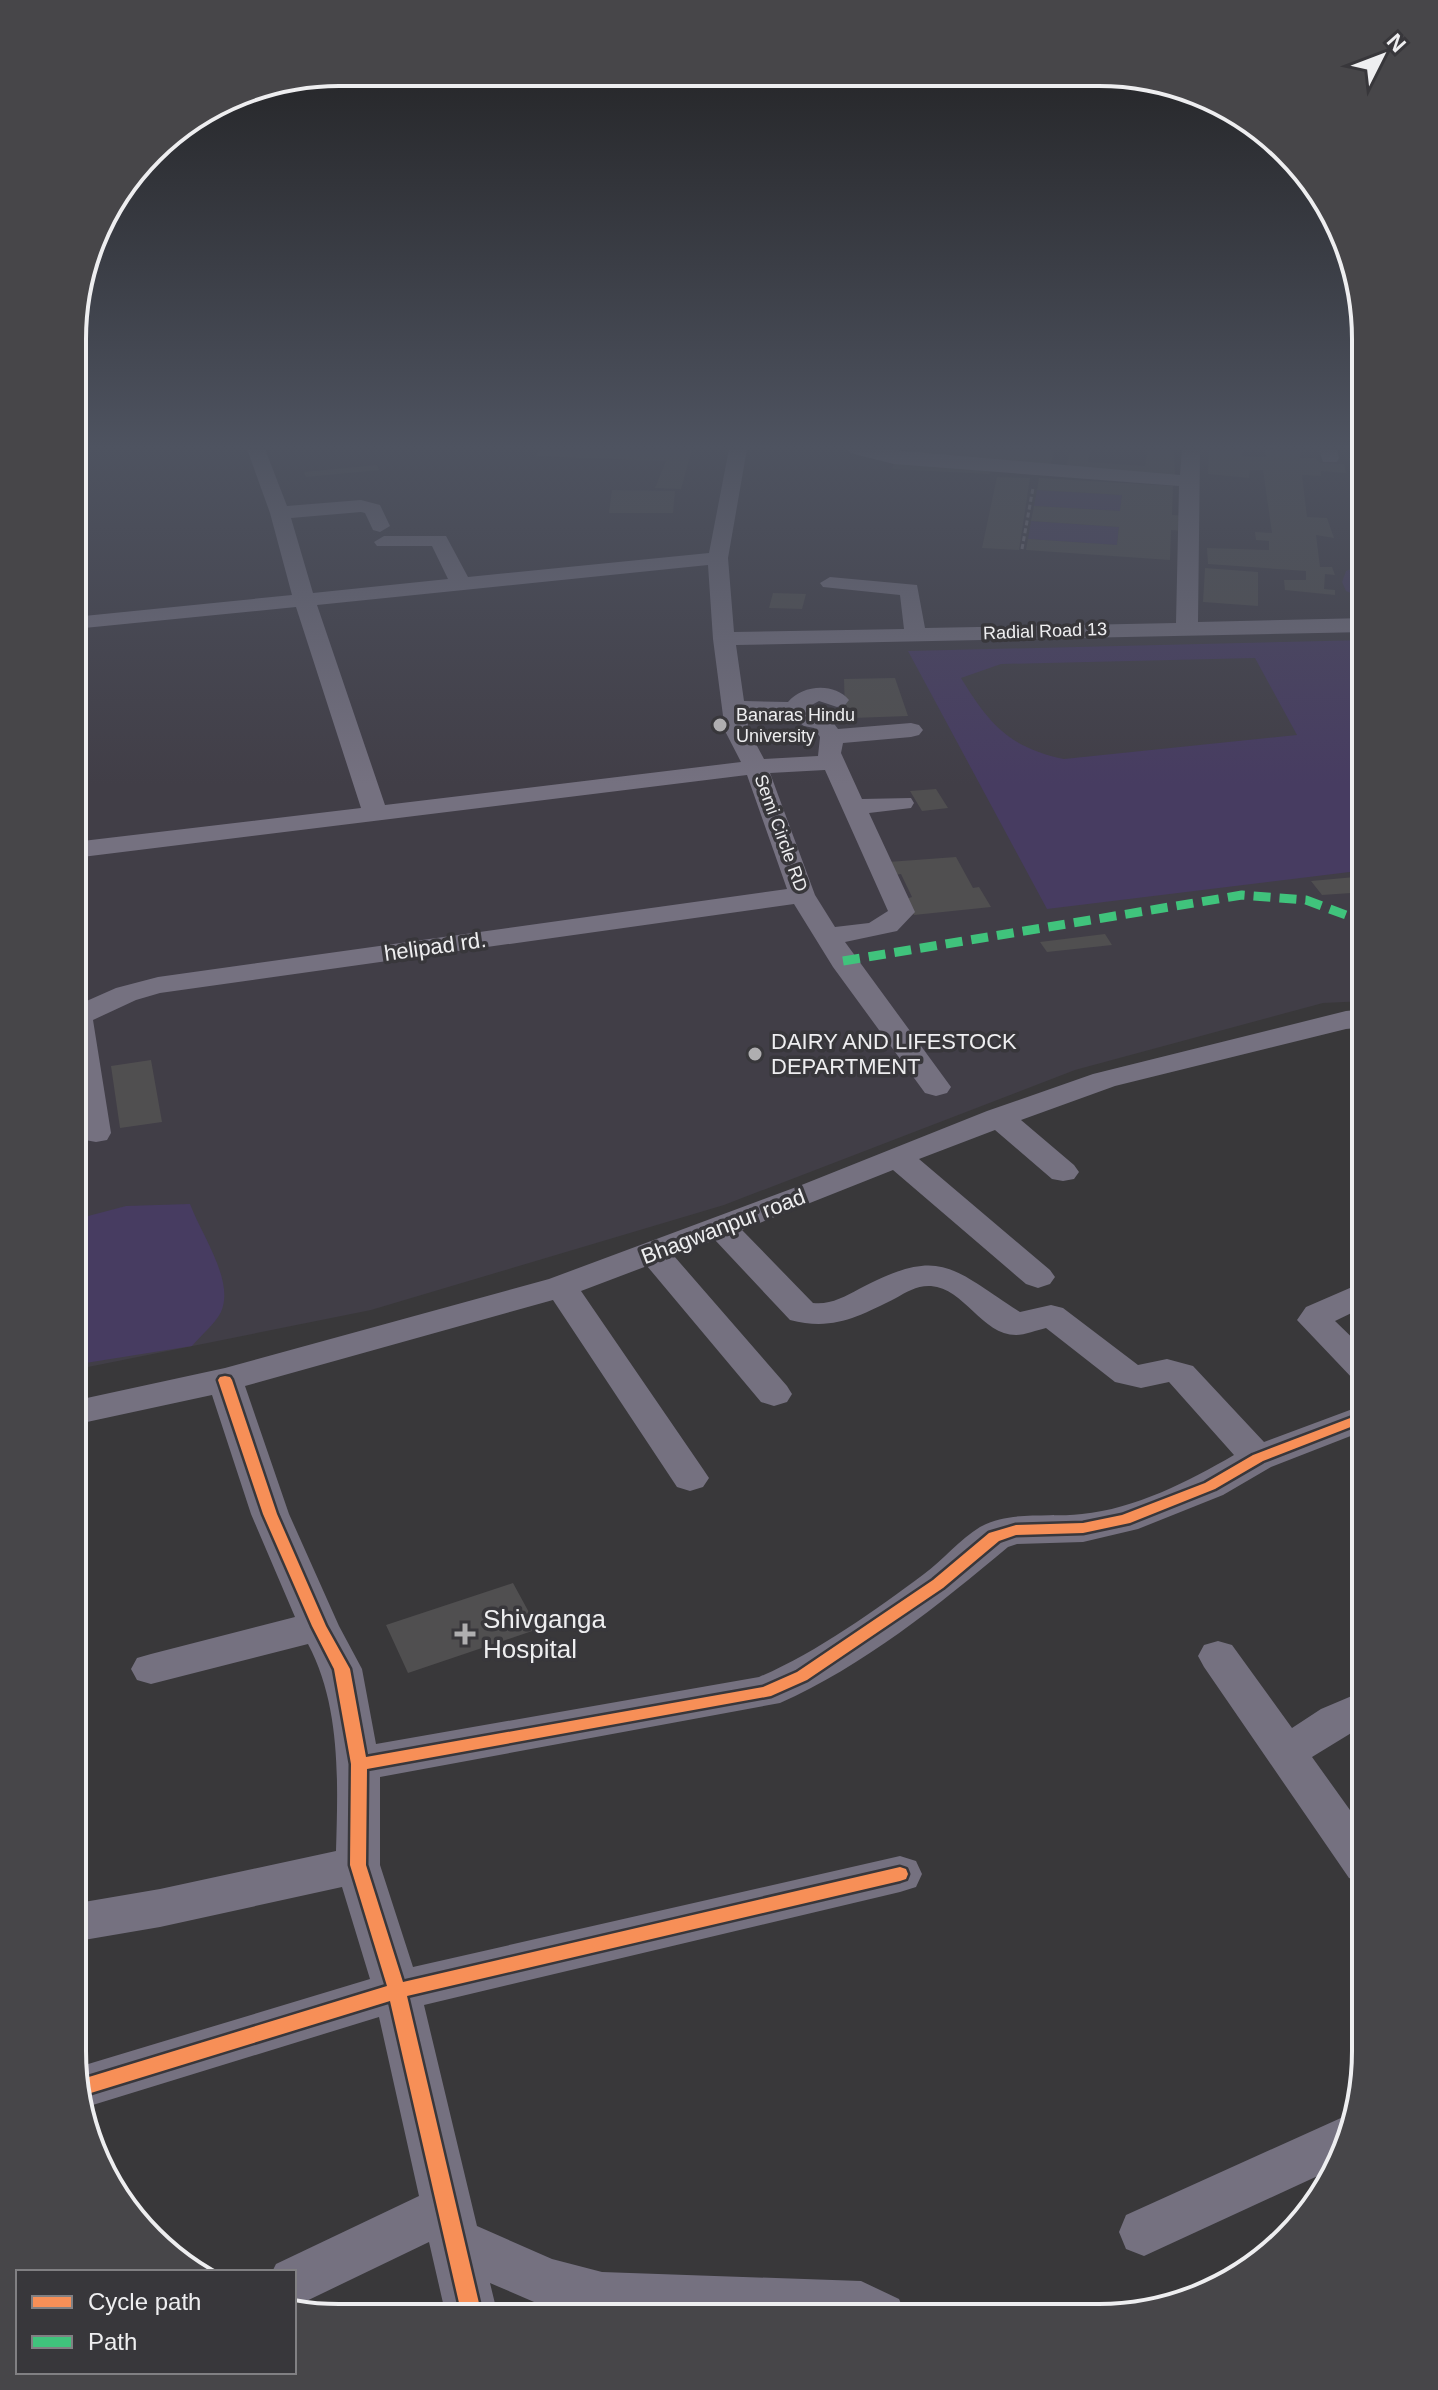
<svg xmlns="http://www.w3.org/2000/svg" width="1438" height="2390" viewBox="0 0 1438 2390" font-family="Helvetica,sans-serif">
	<rect width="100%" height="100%" fill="#39383a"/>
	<path fill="#413e47" d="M 74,449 L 1366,449 L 1366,1001 L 1323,1003 L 1075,1070 L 724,1205 L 371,1310 L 73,1370 Z"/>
	<path fill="#473c61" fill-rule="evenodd" d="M 1037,490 L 1122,495 L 1120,511 L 1034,506 Z
		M 1031,521 L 1119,527 L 1117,545 L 1028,539 Z
		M 1366,563 L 1366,599 L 1346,591 L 1342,582 L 1346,571 Z
		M 1366,640 L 1366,870 L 1047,909 L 908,651 ZM 1255,658 L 1297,735 L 1064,759 C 1010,748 989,724 961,678 L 1001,664 Z
		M 190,1204 C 201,1234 235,1281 221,1312 C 215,1324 200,1336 192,1346 L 73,1365 L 73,1220 L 126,1206 Z"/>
	<path fill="#504f50" d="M 539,449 L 692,449 L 681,489 L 655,488 L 666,461 L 536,456 Z
		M 910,449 L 1054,449 L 1054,452 L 1050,466 L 909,455 Z
		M 1071,449 L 1091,449 L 1088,462 L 1145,466 L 1148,449 L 1174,449 L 1175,478 L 1065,471 Z
		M 1209,449 L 1243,450 L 1242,456 L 1266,457 L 1265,449 L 1301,449 L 1300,458 L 1315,458 L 1320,463 L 1344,464 L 1346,473 L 1321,471 L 1321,476 L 1302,475 L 1307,517 L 1327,518 L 1334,538 L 1316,535 L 1320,567 L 1332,567 L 1335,575 L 1325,574 L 1324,589 L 1335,590 L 1335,595 L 1285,590 L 1284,580 L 1306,580 L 1306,571 L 1208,564 L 1207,548 L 1269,550 L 1269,541 L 1256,540 L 1255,532 L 1272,533 L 1263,470 L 1250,470 L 1249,478 L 1208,474 Z
		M 894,463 L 990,469 L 990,474 L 892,469 Z
		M 377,465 L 379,470 L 306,477 L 304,472 Z
		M 997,477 L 1030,478 L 1019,550 L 982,548 Z
		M 1039,478 L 1173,486 L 1172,515 L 1187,516 L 1186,531 L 1171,530 L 1170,560 L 1026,550 L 1028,539 L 1117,545 L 1119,527 L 1031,521 L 1034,506 L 1120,511 L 1122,495 L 1037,490 Z
		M 612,490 L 675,491 L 673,513 L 609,513 Z
		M 1205,568 L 1258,572 L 1258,606 L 1203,602 Z
		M 773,593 L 806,594 L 802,609 L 769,608 Z
		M 895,678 L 908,716 L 852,718 L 850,710 L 845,710 L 844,679 Z
		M 936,789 L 948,808 L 922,811 L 910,791 Z
		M 956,857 L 973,888 L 979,887 L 991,907 L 914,915 L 906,899 L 912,897 L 901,874 L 894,875 L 888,862 Z
		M 1366,876 L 1366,892 L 1322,895 L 1311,881 Z
		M 1105,934 L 1112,945 L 1047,952 L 1040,942 Z
		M 151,1060 L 162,1122 L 120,1128 L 111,1066 Z
		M 513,1583 L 538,1629 L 408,1673 L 386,1625 Z"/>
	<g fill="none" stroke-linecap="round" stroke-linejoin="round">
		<path stroke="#74717a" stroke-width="3" stroke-dasharray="5 3" stroke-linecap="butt" d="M 1022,549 L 1033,488"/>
		<path fill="#757180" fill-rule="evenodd" d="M 247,449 L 265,449 L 287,506 L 361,500 L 380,505 L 390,526 L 380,532 L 373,530 L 365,513 L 361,512 L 291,518 L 313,593 L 448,579 L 432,546 L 377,546 L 374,542 L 384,536 L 446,536 L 468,577 L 709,553 L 729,449 L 747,449 L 728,558 L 734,632 L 904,629 L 900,595 L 823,587 L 820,583 L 830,577 L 917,585 L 925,628 L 1176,623 L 1179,486 L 894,464 L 850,453 L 848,449 L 881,449 L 1180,475 L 1182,449 L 1200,449 L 1198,622 L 1366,618 L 1366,632 L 736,645 L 744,701 L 788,702 C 802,685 834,682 849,700 L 845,705 L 837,707 L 819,701 L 808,707 L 829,717 L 838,729 L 911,723 L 919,725 L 923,730 L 919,735 L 911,737 L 843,743 L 841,753 L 862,799 L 911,798 L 914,803 L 911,808 L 869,813 L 915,912 L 897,931 L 845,942 L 951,1087 L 947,1093 L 936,1096 L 925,1093 L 833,967 L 794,904 L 160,993 L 136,1000 L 93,1020 L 111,1133 L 107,1140 L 96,1142 L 85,1140 L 81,1133 L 73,1082 L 73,1007 L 116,988 L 158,977 L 787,889 L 747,775 L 74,858 L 74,842 L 361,808 L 296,607 L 74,629 L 74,617 L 292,595 L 270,513 ZM 708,565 L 713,639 L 725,731 L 741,762 L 385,805 L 317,605 ZM 746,715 L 790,716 L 804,726 L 814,728 L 820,737 L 818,756 L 764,759 L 749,731 ZM 825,770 L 888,911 L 869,923 L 835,927 L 815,895 L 770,773 Z
			M 1319,449 L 1337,449 L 1339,458 L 1337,462 L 1323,462 Z
			M 1358,449 L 1366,449 L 1366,474 L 1359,472 L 1349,459 Z
			M 1366,1009 L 1366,1027 L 1346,1029 L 1115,1086 L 1021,1120 L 1074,1165 L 1079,1172 L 1074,1179 L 1063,1181 L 1052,1179 L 995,1130 L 919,1159 L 1050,1270 L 1055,1277 L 1050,1284 L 1038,1288 L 1026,1284 L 893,1170 L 742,1230 L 813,1303 C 830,1305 844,1297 859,1289 C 941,1246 950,1267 1020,1312 L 1051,1305 L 1063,1308 L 1138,1365 L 1167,1359 L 1193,1366 L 1264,1442 L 1366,1404 L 1366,1430 L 1271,1467 L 1223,1495 L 1138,1529 L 1083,1542 L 1017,1544 L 1008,1547 C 940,1604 862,1667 780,1703 L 380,1777 L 380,1865 L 413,1967 L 900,1856 L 916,1861 L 922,1874 L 916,1887 L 900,1892 L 424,2005 L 477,2226 L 552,2259 L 602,2272 L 861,2281 L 899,2299 L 907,2317 L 580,2317 L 548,2308 L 490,2283 L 498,2316 L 446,2316 L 429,2242 L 294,2307 L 294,2272 L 272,2272 L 276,2264 L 419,2196 L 379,2017 L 83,2108 L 75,2068 L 370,1979 L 342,1887 L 160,1927 L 78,1941 L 72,1939 L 72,1905 L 78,1903 L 160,1889 L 336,1851 C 338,1782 341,1706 308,1644 L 151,1684 L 137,1680 L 131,1669 L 137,1658 L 151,1654 L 295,1617 L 251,1514 L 212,1395 L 73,1425 L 73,1401 L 225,1368 L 549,1279 L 799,1186 L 987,1111 L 1093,1074 L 1346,1011 ZM 715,1240 L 790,1320 C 833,1331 858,1317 896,1298 C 906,1292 918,1285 931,1286 C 964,1288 982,1335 1016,1335 C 1025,1335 1037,1330 1046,1328 L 1115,1382 L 1141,1388 L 1169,1382 L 1234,1455 C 1189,1481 1135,1509 1082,1514 C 1049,1518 1011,1510 980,1527 C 960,1539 943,1560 924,1574 C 876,1610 814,1654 759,1677 L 376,1744 L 362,1669 L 339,1626 L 289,1514 L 245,1386 L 553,1300 L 677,1487 L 690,1491 L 703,1487 L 709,1478 L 703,1469 L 581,1291 L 647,1266 L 761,1402 L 774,1406 L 787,1402 L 792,1394 L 787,1386 L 674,1256 Z
			M 1366,1281 L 1366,1306 L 1335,1321 L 1366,1351 L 1366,1384 L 1354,1380 L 1297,1320 L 1306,1307 Z
			M 1218,1641 L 1232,1645 L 1292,1728 L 1321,1709 L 1366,1690 L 1366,1724 L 1312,1757 L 1365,1831 L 1365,1883 L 1349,1878 L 1204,1667 L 1198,1656 L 1204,1645 Z
			M 1352,2113 L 1356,2115 L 1352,2137 L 1335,2168 L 1144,2256 L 1126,2249 L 1119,2232 L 1126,2215 Z"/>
		<path stroke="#40c37c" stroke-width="9" stroke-dasharray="17 9" stroke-linecap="butt" d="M 843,961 L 1242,895 L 1306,900 L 1346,915"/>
		<g stroke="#38373b" stroke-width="5">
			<path id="cycleway" d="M 225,1376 L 230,1377 L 232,1380 L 277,1514 L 326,1626 L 350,1669 L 366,1757 L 763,1687 L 797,1672 L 933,1580 L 989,1533 L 1016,1525 L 1083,1523 L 1122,1515 L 1205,1483 L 1253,1455 L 1366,1412 L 1366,1421 L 1263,1461 L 1215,1489 L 1130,1523 L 1083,1533 L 1016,1535 L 999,1541 L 943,1588 L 807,1680 L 771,1696 L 367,1769 L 366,1865 L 403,1982 L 900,1867 L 906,1869 L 908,1874 L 906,1879 L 900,1881 L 407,1996 L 482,2316 L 462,2316 L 390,2001 L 81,2096 L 79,2080 L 387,1986 L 350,1865 L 351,1764 L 334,1669 L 312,1626 L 263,1514 L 218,1380 L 220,1377 Z"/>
		</g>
		<use href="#cycleway" fill="#f78f57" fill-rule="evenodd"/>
	</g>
	<linearGradient id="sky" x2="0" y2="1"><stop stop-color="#1f1f20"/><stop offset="0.57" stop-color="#4e5360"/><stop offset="1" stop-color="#4e5360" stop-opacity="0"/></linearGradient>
	<rect width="1438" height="784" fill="url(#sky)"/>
	<g fill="#afaeb0" stroke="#38373b" stroke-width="3">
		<circle cx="720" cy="725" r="8"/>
		<circle cx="755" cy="1054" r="8"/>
		<path d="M461 1622h8v8h8v8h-8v8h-8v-8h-8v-8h8z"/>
	</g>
	<g text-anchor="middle" stroke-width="7" stroke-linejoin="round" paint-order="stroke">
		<g font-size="18" fill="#eeeef0" stroke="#38373b">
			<text transform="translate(1045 631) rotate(-2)" y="6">Radial Road 13</text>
			<text transform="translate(781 833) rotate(70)" y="6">Semi Circle RD</text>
		</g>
		<g font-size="18" fill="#eeeef0" stroke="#38373b" text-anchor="start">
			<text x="736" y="721">Banaras Hindu<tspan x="736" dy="21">University</tspan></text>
		</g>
		<g font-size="22" fill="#eeeef0" stroke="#38373b">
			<text transform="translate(435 946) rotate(-8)" y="8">helipad rd.</text>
			<text transform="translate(723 1226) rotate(-21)" y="8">Bhagwanpur road</text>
		</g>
		<g font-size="22" fill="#eeeef0" stroke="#38373b" text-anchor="start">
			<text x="771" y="1049">DAIRY AND LIFESTOCK<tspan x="771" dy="25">DEPARTMENT</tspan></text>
		</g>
		<g font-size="26" fill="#eeeef0" stroke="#38373b" text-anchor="start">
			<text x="483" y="1628">Shivganga<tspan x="483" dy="30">Hospital</tspan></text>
		</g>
	</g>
	<path d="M0 0H1438V2390H0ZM339 86H1099A253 253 0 0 1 1352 339V2051A253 253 0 0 1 1099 2304H339A253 253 0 0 1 86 2051V339A253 253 0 0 1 339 86Z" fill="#474649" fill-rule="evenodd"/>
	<path fill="none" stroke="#eeeef0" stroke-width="4" d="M339 86H1099A253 253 0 0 1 1352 339V2051A253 253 0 0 1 1099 2304H339A253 253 0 0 1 86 2051V339A253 253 0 0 1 339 86Z"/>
	<rect x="16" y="2270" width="280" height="104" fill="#38373b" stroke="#818083" stroke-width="2"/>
	<rect x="32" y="2296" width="40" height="12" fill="#f78f57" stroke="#818083" stroke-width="2"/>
	<text x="88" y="2310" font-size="24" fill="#eeeef0">Cycle path</text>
	<rect x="32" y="2336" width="40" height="12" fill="#40c37c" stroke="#818083" stroke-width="2"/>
	<text x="88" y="2350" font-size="24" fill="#eeeef0">Path</text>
	<g transform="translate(1382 56) rotate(48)" stroke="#38373b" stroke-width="6" paint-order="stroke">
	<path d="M0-6L14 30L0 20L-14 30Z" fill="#eeeef0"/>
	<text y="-12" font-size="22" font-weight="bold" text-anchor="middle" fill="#eeeef0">N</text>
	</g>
</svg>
